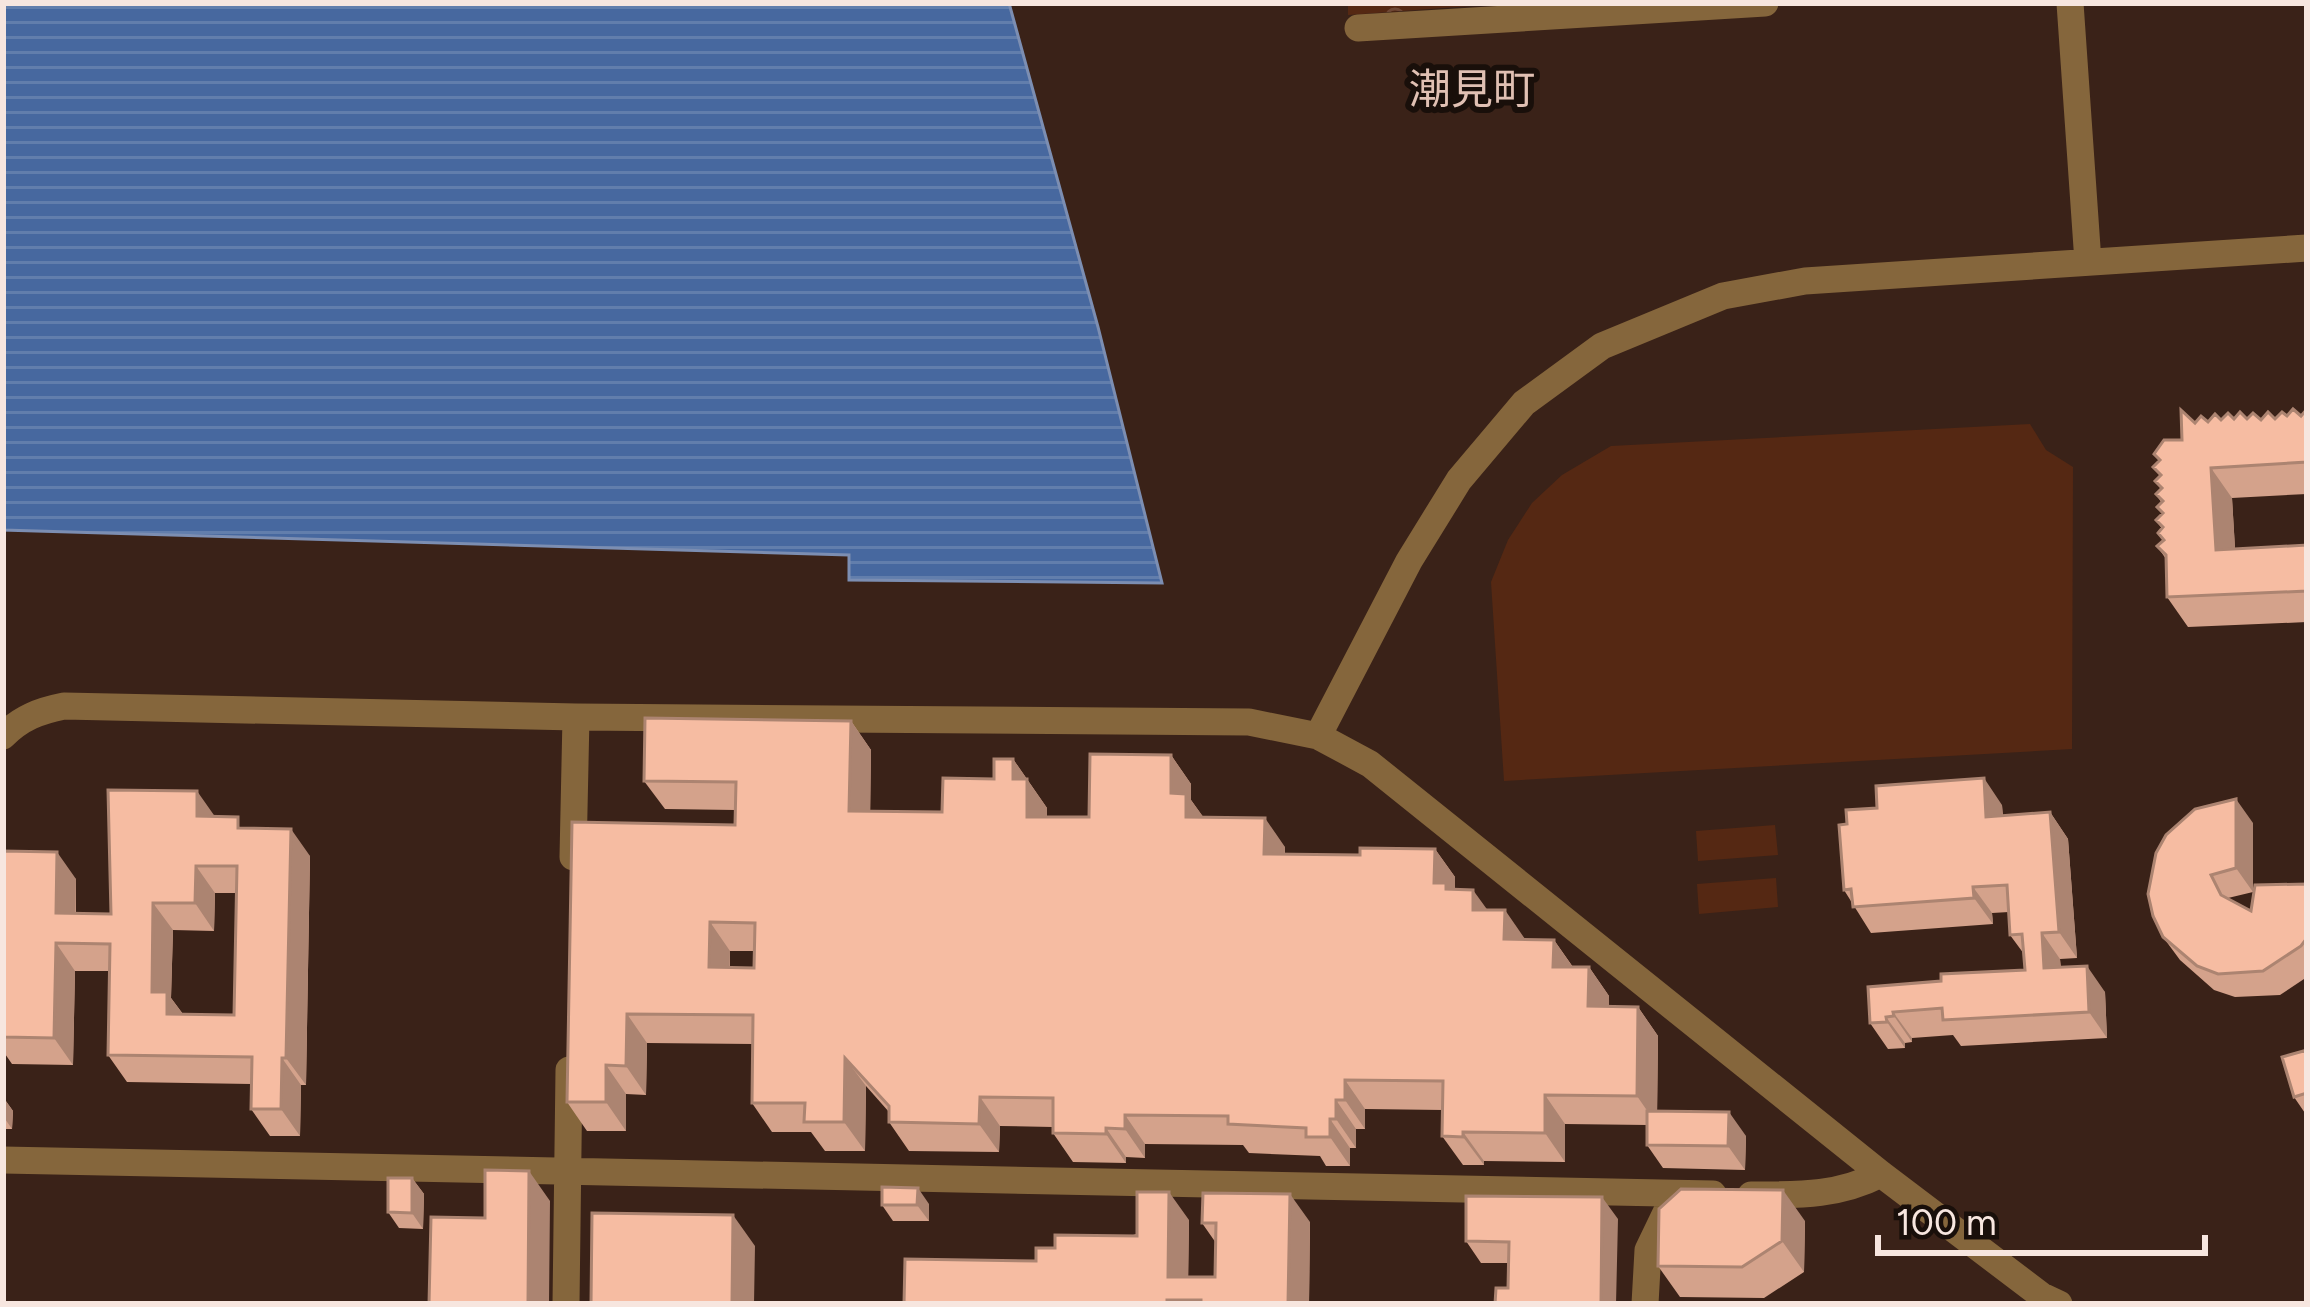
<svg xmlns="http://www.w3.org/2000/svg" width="2310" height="1307" viewBox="0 0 2310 1307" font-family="Figtree,'Noto Sans JP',sans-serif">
	<defs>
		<pattern id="park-crowns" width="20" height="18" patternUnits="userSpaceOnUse" patternTransform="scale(3)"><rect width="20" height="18" fill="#552813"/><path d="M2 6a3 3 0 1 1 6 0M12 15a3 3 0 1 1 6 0" fill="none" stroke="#6e4735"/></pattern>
		<pattern id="water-rules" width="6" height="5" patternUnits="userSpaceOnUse" patternTransform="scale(3)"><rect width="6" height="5" fill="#47689f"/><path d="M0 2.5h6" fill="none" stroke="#627eac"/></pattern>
	</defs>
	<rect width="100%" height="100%" fill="#3a2218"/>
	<path fill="#552813" d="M 2030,424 L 2046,450 L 2073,467 L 2072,749 L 1504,781 L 1491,582 L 1508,540 L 1532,503 L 1562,475 L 1611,446 Z
		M 1775,825 L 1778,855 L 1698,861 L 1696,831 Z
		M 1776,878 L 1778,907 L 1699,914 L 1697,884 Z"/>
	<path fill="url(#park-crowns)" d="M 1348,3 L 1510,3 L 1348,15 Z"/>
	<path fill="url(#water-rules)" stroke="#7c8eb2" stroke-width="3" d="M 3,3 L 1009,3 L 1098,327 L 1162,583 L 849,580 L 849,555 L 3,530 Z"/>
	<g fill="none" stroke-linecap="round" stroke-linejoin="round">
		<path stroke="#85663c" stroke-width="27" d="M 2070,3 L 2088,262
			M 1358,28 L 1765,3
			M 3,736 C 21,718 39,711 64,706 L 576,717 L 1249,722 L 1318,736 L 1370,764 L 1881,1174 L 2042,1296 L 2059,1304
			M 1318,736 L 1409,561 L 1459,480 L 1524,403 L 1602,346 L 1723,296 L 1805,281 L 2307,248
			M 573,857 L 576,717
			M 3,1160 L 1713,1194
			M 1751,1195 C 1799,1195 1838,1196 1881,1174
			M 566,1304 L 569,1070
			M 1645,1304 L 1648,1250 L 1673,1198"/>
	</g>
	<path fill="#d4a28b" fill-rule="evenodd" d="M 2307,409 L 2307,494 L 2232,498 L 2235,549 L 2307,545 L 2307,622 L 2188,627 L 2167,597 L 2166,559 L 2157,546 L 2163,541 L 2158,533 L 2162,529 L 2156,520 L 2162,514 L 2157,507 L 2161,502 L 2156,494 L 2161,489 L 2155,481 L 2160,476 L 2153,467 L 2159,461 L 2154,454 L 2182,440 L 2195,423 L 2234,419 L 2261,420 L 2301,416 Z
		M 851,721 L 871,750 L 870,811 L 942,812 L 994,779 L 1013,759 L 1047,808 L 1047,817 L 1089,817 L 1171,755 L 1191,784 L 1191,800 L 1203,817 L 1285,847 L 1285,854 L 1360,855 L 1435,849 L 1455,877 L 1455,889 L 1488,910 L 1525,939 L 1554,940 L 1573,967 L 1589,967 L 1609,996 L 1609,1007 L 1638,1007 L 1658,1036 L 1657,1111 L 1746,1136 L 1745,1170 L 1663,1168 L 1647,1145 L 1647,1125 L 1565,1124 L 1565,1162 L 1484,1161 L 1484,1165 L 1463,1165 L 1442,1136 L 1443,1110 L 1365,1109 L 1365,1129 L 1356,1129 L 1356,1148 L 1350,1148 L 1350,1166 L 1326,1166 L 1320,1156 L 1249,1153 L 1243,1145 L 1145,1144 L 1145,1158 L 1126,1157 L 1126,1163 L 1073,1162 L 1053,1133 L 1053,1127 L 1000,1126 L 999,1152 L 909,1151 L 889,1122 L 889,1112 L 866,1086 L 865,1151 L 825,1151 L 811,1132 L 772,1132 L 752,1103 L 753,1044 L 647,1043 L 646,1095 L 626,1094 L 626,1131 L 587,1131 L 567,1102 L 735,825 L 735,810 L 665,809 L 644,781 ZM 730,951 L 754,951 L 754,968 L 730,968 Z
		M 2002,805 L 2003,816 L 2050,812 L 2068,839 L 2077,958 L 2060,959 L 2061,968 L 2105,992 L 2107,1038 L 1961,1046 L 1953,1035 L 1912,1038 L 1912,1042 L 1905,1043 L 1905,1048 L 1888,1049 L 1870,1023 L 1941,981 L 2025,970 L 2024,954 L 2010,935 L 2009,912 L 1992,913 L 1993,924 L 1871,933 L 1844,890 Z
		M 215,817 L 310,856 L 306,1085 L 301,1085 L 300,1136 L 270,1136 L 251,1109 L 251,1084 L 127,1082 L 108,1055 L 109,971 L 75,971 L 73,1065 L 12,1064 L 3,1051 L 3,851 L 76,879 L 76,914 L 111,914 ZM 215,893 L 237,893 L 234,1015 L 183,1014 L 171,998 L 173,930 L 214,931 Z
		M 2253,823 L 2253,892 L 2228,898 L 2251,911 L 2307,884 L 2307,977 L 2280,995 L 2235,997 L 2214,990 L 2180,960 L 2163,937 Z
		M 2307,1050 L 2307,1116 L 2294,1097 Z
		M 3,1097 L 13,1111 L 12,1129 L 3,1129 Z
		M 412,1178 L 424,1194 L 423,1229 L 399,1228 L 388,1212 Z
		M 929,1204 L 929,1221 L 893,1221 L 882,1205 Z
		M 1618,1219 L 1508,1288 L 1508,1263 L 1481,1263 L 1466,1241 Z
		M 1189,1220 L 1188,1277 L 1215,1277 L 1216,1243 L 1202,1223 L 1310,1222 L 1309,1304 L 904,1304 L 1036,1261 Z
		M 1805,1221 L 1804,1272 L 1764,1298 L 1680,1297 L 1658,1266 Z"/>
	<path fill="#ac8471" d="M 2211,468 L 2232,498 L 2237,580 L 2216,550 Z
		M 851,721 L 871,750 L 870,840 L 849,811 Z
		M 1171,755 L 1191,784 L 1191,800 L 1207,822 L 1206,846 L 1171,793 Z
		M 1013,759 L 1047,808 L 1047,845 L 1027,817 L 1013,779 Z
		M 1984,778 L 2002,805 L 2004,843 L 1986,817 Z
		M 197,791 L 216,818 L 197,816 Z
		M 2236,799 L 2253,823 L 2253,892 L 2236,868 Z
		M 2050,812 L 2068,839 L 2077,958 L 2059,932 Z
		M 1265,818 L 1285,847 L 1284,882 L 1264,854 Z
		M 291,829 L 310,856 L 306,1085 L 286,1058 Z
		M 1435,849 L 1455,877 L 1455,896 L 1434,883 Z
		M 57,852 L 76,879 L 75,941 L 56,913 Z
		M 196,866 L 215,893 L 214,931 L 195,903 Z
		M 1973,887 L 1992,913 L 1993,924 L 1974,898 Z
		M 1473,890 L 1494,919 L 1473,910 Z
		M 153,903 L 173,930 L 171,998 L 187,1020 L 186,1041 L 152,992 Z
		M 1505,910 L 1525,939 L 1504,939 Z
		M 710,922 L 730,951 L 729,996 L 709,967 Z
		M 2042,933 L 2060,959 L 2062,995 L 2044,968 Z
		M 1554,940 L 1574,969 L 1553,967 Z
		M 56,943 L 75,971 L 73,1065 L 54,1038 Z
		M 2087,966 L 2105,992 L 2107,1038 L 2089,1012 Z
		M 1589,967 L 1609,996 L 1609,1035 L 1588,1006 Z
		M 1638,1007 L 1658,1036 L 1657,1125 L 1637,1096 Z
		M 1893,1012 L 1912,1038 L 1912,1042 L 1894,1016 Z
		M 627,1014 L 647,1043 L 646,1095 L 626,1066 Z
		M 1886,1017 L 1905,1043 L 1905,1048 L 1887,1022 Z
		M 282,1058 L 301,1085 L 300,1136 L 281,1109 Z
		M 845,1058 L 866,1086 L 865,1151 L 844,1122 Z
		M 606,1065 L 626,1094 L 626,1131 L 606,1102 Z
		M 1345,1080 L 1365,1109 L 1365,1129 L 1345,1100 Z
		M 1545,1095 L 1565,1124 L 1565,1162 L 1545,1133 Z
		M 3,1097 L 13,1111 L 12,1129 L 3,1116 Z
		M 980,1097 L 1000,1126 L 999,1152 L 979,1124 Z
		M 1336,1100 L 1356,1129 L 1356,1148 L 1336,1119 Z
		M 1729,1112 L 1746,1136 L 1745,1170 L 1728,1146 Z
		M 1125,1115 L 1145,1144 L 1145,1158 L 1125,1129 Z
		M 1330,1119 L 1350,1148 L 1350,1166 L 1330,1137 Z
		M 1106,1128 L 1126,1157 L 1126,1163 L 1106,1134 Z
		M 1463,1132 L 1484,1161 L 1484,1165 L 1463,1137 Z
		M 529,1171 L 550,1201 L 549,1304 L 528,1304 Z
		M 412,1178 L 424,1194 L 423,1229 L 412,1213 Z
		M 918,1188 L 929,1204 L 929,1221 L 917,1205 Z
		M 1783,1190 L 1805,1221 L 1804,1272 L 1782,1241 Z
		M 1169,1192 L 1189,1220 L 1188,1300 L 1168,1277 Z
		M 1290,1194 L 1310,1222 L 1309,1304 L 1288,1304 Z
		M 1602,1197 L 1618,1219 L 1616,1304 L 1601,1304 Z
		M 733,1215 L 755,1246 L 754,1304 L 732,1304 Z"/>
	<path fill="#f6bca2" stroke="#ac8471" stroke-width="3" fill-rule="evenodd" d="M 2293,409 L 2301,416 L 2307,409 L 2307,462 L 2211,468 L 2216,550 L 2307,545 L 2307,591 L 2167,597 L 2166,555 L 2157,546 L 2164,540 L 2158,533 L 2163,527 L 2156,520 L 2163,513 L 2157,507 L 2163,501 L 2156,494 L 2162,488 L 2155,481 L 2161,475 L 2153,467 L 2160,460 L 2154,454 L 2164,440 L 2182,440 L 2181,410 L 2195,423 L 2201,416 L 2208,422 L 2215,414 L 2221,420 L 2228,413 L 2234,419 L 2240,412 L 2247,419 L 2253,413 L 2261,420 L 2268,412 L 2275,419 L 2282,412 L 2287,416 Z
		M 645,718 L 851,721 L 849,811 L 942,812 L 943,778 L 994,779 L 994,759 L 1013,759 L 1013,779 L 1027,779 L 1027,817 L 1089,817 L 1090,754 L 1171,755 L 1171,793 L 1186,794 L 1186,817 L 1265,818 L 1264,854 L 1360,855 L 1360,848 L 1435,849 L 1434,883 L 1446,883 L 1446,889 L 1473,890 L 1473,910 L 1505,910 L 1504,939 L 1554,940 L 1553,967 L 1589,967 L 1588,1006 L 1638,1007 L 1637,1096 L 1545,1095 L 1545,1133 L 1463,1132 L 1463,1137 L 1442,1136 L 1443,1081 L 1345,1080 L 1345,1100 L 1336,1100 L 1336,1119 L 1330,1119 L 1330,1137 L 1306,1137 L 1306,1128 L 1228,1124 L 1228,1116 L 1125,1115 L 1125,1129 L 1106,1128 L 1106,1134 L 1053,1133 L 1053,1098 L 980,1097 L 979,1124 L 889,1122 L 889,1106 L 845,1058 L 844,1122 L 804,1122 L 805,1103 L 752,1103 L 753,1015 L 627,1014 L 626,1066 L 606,1065 L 606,1102 L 567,1102 L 572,822 L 735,825 L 736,782 L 644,781 ZM 710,922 L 755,923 L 754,968 L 709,967 Z
		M 1984,778 L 1986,817 L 2050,812 L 2059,932 L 2042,933 L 2044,968 L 2087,966 L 2089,1012 L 1943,1020 L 1942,1008 L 1893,1012 L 1894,1016 L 1886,1017 L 1887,1022 L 1870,1023 L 1868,987 L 1941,981 L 1941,974 L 2025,970 L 2022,934 L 2010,935 L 2007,885 L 1973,887 L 1974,898 L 1853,907 L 1851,889 L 1844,890 L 1839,825 L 1847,824 L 1846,810 L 1877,808 L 1876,786 Z
		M 108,790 L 197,791 L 197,816 L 238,817 L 238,828 L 291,829 L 286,1058 L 282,1058 L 281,1109 L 251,1109 L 252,1057 L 108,1055 L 110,944 L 56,943 L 54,1038 L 3,1037 L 3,851 L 57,852 L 56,913 L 111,914 ZM 196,866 L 237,866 L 234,1015 L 167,1014 L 167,992 L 152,992 L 153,903 L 195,903 Z
		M 2236,799 L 2236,868 L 2211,875 L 2221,895 L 2251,911 L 2255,885 L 2307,884 L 2307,938 L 2301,946 L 2263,971 L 2218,974 L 2197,966 L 2163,937 L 2153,916 L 2148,894 L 2156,853 L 2166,835 L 2195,809 Z
		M 2307,1050 L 2307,1093 L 2294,1097 L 2282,1057 Z
		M 1647,1111 L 1729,1112 L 1728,1146 L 1647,1145 Z
		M 485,1170 L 529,1171 L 528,1304 L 429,1304 L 431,1217 L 485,1218 Z
		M 388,1178 L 412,1178 L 412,1213 L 388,1212 Z
		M 882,1187 L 918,1188 L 917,1205 L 882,1205 Z
		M 1681,1189 L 1783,1190 L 1782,1241 L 1742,1267 L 1658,1266 L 1659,1209 Z
		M 1137,1192 L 1169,1192 L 1168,1277 L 1215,1277 L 1216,1223 L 1202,1223 L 1203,1193 L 1290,1194 L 1288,1304 L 1201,1304 L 1201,1300 L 1167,1300 L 1167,1304 L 904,1304 L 905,1259 L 1036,1261 L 1036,1248 L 1055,1248 L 1055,1235 L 1137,1236 Z
		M 1466,1196 L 1602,1197 L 1601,1304 L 1495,1304 L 1496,1288 L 1508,1288 L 1509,1242 L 1466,1241 Z
		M 592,1213 L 733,1215 L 732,1304 L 591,1304 Z"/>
	<g text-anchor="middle" stroke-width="12" stroke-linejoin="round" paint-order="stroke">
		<g font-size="42" fill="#e0c0b3" stroke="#190f0a">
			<text x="1472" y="104">潮見町</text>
		</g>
	</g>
	<rect width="2310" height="1307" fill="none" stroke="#f7e6df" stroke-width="12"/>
	<path d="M1878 1235v18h327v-18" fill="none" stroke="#f7e6df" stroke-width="6"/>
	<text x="1896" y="1235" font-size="36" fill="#f7e6df" stroke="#190f0a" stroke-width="9" paint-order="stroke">100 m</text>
</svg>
